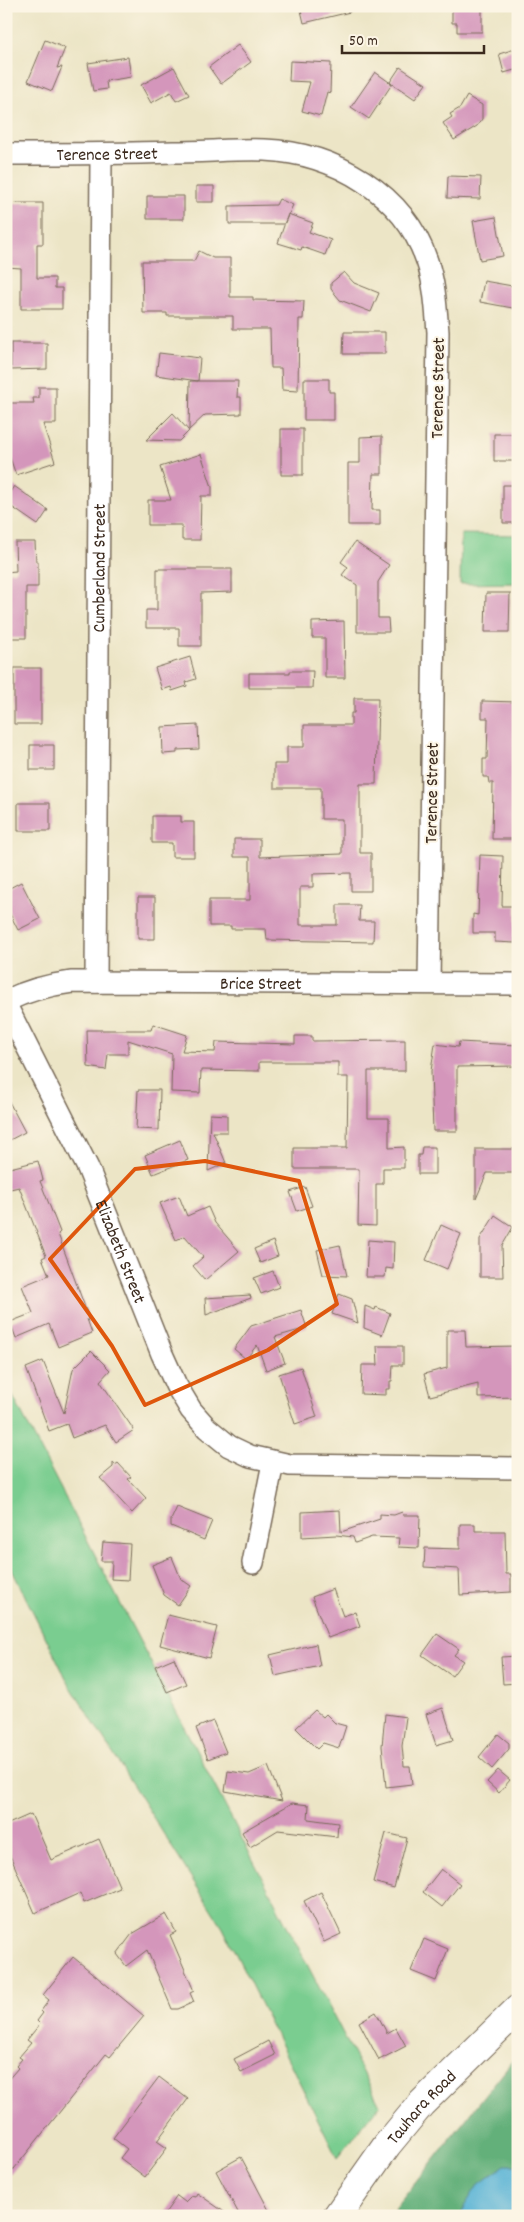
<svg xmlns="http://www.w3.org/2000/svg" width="524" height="2222" viewBox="0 0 524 2222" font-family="Dekko,sans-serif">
	<rect width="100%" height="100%" fill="#fcf5e5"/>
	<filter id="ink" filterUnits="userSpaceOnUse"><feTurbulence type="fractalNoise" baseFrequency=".02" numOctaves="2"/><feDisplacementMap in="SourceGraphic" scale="10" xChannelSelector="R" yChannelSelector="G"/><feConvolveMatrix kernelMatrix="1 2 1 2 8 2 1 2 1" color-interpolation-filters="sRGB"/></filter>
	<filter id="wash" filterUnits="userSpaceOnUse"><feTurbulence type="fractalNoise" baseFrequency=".0096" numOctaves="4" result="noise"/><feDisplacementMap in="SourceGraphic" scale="20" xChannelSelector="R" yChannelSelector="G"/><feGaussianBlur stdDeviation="1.12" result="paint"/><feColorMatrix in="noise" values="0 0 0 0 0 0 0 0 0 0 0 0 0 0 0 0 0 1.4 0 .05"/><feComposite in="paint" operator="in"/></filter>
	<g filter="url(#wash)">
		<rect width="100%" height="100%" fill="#ece5c6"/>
		<path fill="#7acd90" stroke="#5a7c57" d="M 461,534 L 518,535 L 518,583 L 460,584 Z
			M 6,1383 L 380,2105 L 337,2158 L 223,1928 L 69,1684 L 6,1558 Z"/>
		<path fill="#63b07a" stroke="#4f6d4c" d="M 516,2056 L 518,2216 L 389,2216 Z"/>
		<path fill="#57b2d5" stroke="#496e7a" d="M 505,2165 L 518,2165 L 518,2216 L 458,2216 L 478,2185 Z"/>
		<g id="blocks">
			<path fill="#d496bb" d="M 300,6 L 350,6 L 350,12 L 304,23 Z
				M 452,6 L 482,6 L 482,32 L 457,32 L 457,23 L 452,23 Z
				M 45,40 L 65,48 L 57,68 L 62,67 L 52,91 L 28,81 Z
				M 238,45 L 251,62 L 221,84 L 209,67 Z
				M 518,48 L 518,69 L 504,73 L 499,54 Z
				M 128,57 L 131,77 L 106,81 L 107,89 L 93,91 L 88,63 Z
				M 290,61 L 331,63 L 330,93 L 327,92 L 321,116 L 302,111 L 310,82 L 289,81 Z
				M 174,67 L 189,95 L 176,101 L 171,92 L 151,103 L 141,85 Z
				M 400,67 L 426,84 L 415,99 L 390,82 Z
				M 375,72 L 392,84 L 369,119 L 351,107 Z
				M 467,96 L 482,105 L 482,119 L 477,126 L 454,140 L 443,123 L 452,117 L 450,114 L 460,108 Z
				M 448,176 L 481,177 L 480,199 L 447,198 Z
				M 196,186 L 214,186 L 214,202 L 196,202 Z
				M 147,196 L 184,196 L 184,219 L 147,219 Z
				M 279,199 L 293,205 L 284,224 L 229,224 L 229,206 L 276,205 Z
				M 20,203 L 43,203 L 43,244 L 37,244 L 37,278 L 55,278 L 55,288 L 62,288 L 62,309 L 21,309 L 21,268 L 6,267 L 6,204 Z
				M 288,214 L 313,223 L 309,232 L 331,240 L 325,255 L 302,247 L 301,250 L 278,243 Z
				M 496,217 L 503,256 L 480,260 L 473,221 Z
				M 199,251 L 213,258 L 230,258 L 230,297 L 253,297 L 253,300 L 304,301 L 303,319 L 299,319 L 298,391 L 282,390 L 281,368 L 271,368 L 270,329 L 233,329 L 233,316 L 167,316 L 167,313 L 143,313 L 142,261 L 194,261 Z
				M 344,272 L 354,283 L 379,293 L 371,312 L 340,300 L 331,289 L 331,283 Z
				M 484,281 L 518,287 L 518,309 L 480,302 Z
				M 344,332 L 385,332 L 385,354 L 343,354 Z
				M 11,343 L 47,343 L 47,369 L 11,370 Z
				M 159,353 L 200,358 L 198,381 L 156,375 Z
				M 304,379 L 329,379 L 329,392 L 334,392 L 334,420 L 304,420 Z
				M 190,381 L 238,381 L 237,397 L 241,397 L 241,414 L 205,415 L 189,430 Z
				M 39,387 L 56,387 L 56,424 L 43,424 L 55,462 L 16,475 L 6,446 L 6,436 L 9,435 L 9,403 L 34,403 L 33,398 L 39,398 Z
				M 173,413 L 189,431 L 179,441 L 146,440 Z
				M 281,429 L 303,429 L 303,475 L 281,475 Z
				M 494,434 L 518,434 L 518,456 L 515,456 L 515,461 L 494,461 Z
				M 382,436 L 382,474 L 373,474 L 372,510 L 380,510 L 380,525 L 348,525 L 348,463 L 360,463 L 360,437 Z
				M 201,454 L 212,487 L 212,496 L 201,496 L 200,540 L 182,540 L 182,525 L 148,525 L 148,500 L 171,500 L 160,467 Z
				M 503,485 L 518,485 L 518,523 L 503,523 Z
				M 14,486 L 48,510 L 38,525 L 6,503 L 6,498 Z
				M 15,542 L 35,542 L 36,562 L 38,562 L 38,587 L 26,587 L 26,638 L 6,638 L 6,572 L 16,571 Z
				M 355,542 L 389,565 L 378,582 L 378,618 L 388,618 L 389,632 L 357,632 L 357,585 L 342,575 L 348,567 L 341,562 Z
				M 157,569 L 232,569 L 232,592 L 201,593 L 201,646 L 179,646 L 179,628 L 146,628 L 146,610 L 157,610 Z
				M 486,593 L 510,593 L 509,632 L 485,632 Z
				M 344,621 L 345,678 L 325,678 L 325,638 L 312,638 L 312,622 Z
				M 190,657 L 196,679 L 186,682 L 187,686 L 172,691 L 171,687 L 162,690 L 155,668 Z
				M 14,668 L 41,668 L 41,724 L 14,724 Z
				M 290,671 L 313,671 L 312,688 L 249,688 L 249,673 L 290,673 Z
				M 354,698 L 378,698 L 376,784 L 360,784 L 360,853 L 371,853 L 371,891 L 351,891 L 351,873 L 313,874 L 313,887 L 300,887 L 300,925 L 337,925 L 337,905 L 360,905 L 359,921 L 374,921 L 373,942 L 267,940 L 266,929 L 231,929 L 231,926 L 209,926 L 209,900 L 250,900 L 250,857 L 234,857 L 234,839 L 260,839 L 260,857 L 342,854 L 342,819 L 321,819 L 321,788 L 274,788 L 274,764 L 287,764 L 287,747 L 304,747 L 304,725 L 351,725 L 351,713 L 354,713 Z
				M 482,701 L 518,702 L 518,839 L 492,839 L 493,783 L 489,783 L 488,777 L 483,777 L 483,759 L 487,759 L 488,718 L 482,718 Z
				M 198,725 L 199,749 L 177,750 L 177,753 L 163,754 L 162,727 Z
				M 30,745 L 54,745 L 54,770 L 30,770 Z
				M 18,803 L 50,803 L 50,831 L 18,831 Z
				M 152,816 L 181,816 L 181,822 L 194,822 L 194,857 L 172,857 L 172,843 L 152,843 Z
				M 480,855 L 503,856 L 502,906 L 516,906 L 515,943 L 495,942 L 495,933 L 473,933 L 473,914 L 478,915 Z
				M 21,882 L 40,919 L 18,930 L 6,906 L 6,890 Z
				M 138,897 L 155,897 L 155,939 L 138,939 Z
				M 153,1024 L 187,1035 L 182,1051 L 215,1052 L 216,1042 L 295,1044 L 295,1036 L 312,1036 L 312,1041 L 405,1040 L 405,1071 L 368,1071 L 368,1118 L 389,1118 L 389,1148 L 404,1147 L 404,1168 L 383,1168 L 383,1184 L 376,1184 L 376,1226 L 358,1225 L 359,1169 L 294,1169 L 294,1148 L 347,1148 L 348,1077 L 338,1077 L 338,1062 L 259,1062 L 259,1071 L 201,1070 L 200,1093 L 171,1092 L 172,1054 L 128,1040 L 128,1054 L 108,1054 L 106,1070 L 88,1067 L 87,1030 L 151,1030 Z
				M 459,1042 L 518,1045 L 518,1066 L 457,1067 L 457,1131 L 433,1131 L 431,1071 L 435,1044 L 458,1047 Z
				M 138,1090 L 160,1090 L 159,1130 L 136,1129 Z
				M 6,1096 L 25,1132 L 6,1142 Z
				M 210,1114 L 227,1115 L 227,1132 L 213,1132 L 226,1163 L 208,1171 Z
				M 180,1140 L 188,1160 L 153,1174 L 145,1155 Z
				M 422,1147 L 435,1147 L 435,1174 L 418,1174 L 418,1155 L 421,1155 Z
				M 476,1149 L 518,1149 L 518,1173 L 487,1173 L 476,1199 Z
				M 38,1161 L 43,1180 L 40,1181 L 60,1232 L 58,1234 L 89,1318 L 87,1319 L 92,1333 L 58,1347 L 49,1324 L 16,1338 L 10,1322 L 33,1313 L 22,1286 L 49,1275 L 42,1258 L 46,1256 L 19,1187 L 6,1190 L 6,1169 Z
				M 305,1187 L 312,1206 L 297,1211 L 290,1192 Z
				M 179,1196 L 187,1216 L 208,1207 L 215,1223 L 239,1251 L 205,1280 L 193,1266 L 203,1257 L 185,1236 L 176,1240 L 160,1203 Z
				M 495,1215 L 513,1227 L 502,1246 L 503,1277 L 480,1277 L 480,1239 Z
				M 441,1225 L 461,1234 L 447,1269 L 426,1260 Z
				M 368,1240 L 394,1242 L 393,1269 L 386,1268 L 385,1277 L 366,1277 Z
				M 273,1241 L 278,1256 L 260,1263 L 254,1249 Z
				M 340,1245 L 347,1276 L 323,1275 L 317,1250 Z
				M 273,1271 L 279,1287 L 261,1294 L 254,1278 Z
				M 339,1294 L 352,1299 L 358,1323 L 332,1314 Z
				M 250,1295 L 251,1298 L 206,1315 L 205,1298 Z
				M 365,1306 L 375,1310 L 376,1307 L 390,1313 L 382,1335 L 364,1328 Z
				M 301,1310 L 307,1328 L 275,1337 L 285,1363 L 266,1370 L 257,1345 L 246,1359 L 234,1349 L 251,1326 Z
				M 447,1330 L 465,1330 L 466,1347 L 518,1346 L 518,1397 L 478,1398 L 478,1384 L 430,1396 L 424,1374 L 447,1368 Z
				M 377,1346 L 403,1346 L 403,1365 L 393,1365 L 392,1381 L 390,1381 L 390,1389 L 386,1389 L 386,1395 L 361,1394 L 362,1365 L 378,1365 Z
				M 91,1351 L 110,1370 L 100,1381 L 134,1430 L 116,1442 L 105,1425 L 72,1438 L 67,1424 L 49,1431 L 26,1368 L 43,1361 L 64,1413 L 73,1369 Z
				M 301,1367 L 317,1417 L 295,1424 L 279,1374 Z
				M 113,1462 L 115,1465 L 118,1463 L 131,1477 L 128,1479 L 146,1498 L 132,1513 L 100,1478 L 113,1467 Z
				M 177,1507 L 212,1521 L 204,1540 L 171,1526 L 171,1520 Z
				M 340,1510 L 341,1532 L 380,1519 L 380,1514 L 394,1515 L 402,1512 L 403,1515 L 420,1515 L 419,1548 L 398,1547 L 399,1538 L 372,1537 L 355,1543 L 353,1537 L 336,1535 L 302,1537 L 302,1512 Z
				M 460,1524 L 475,1524 L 475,1531 L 505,1531 L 506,1574 L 511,1574 L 511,1592 L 460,1595 L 459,1569 L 424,1567 L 425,1548 L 460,1549 Z
				M 103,1542 L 130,1544 L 128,1580 L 111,1579 L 112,1561 L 101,1561 Z
				M 172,1557 L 181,1579 L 191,1586 L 178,1605 L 164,1595 L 152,1565 Z
				M 333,1589 L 343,1616 L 355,1612 L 360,1626 L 328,1638 L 312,1597 Z
				M 168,1615 L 217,1627 L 209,1658 L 160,1645 Z
				M 437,1634 L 459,1649 L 454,1655 L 463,1661 L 452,1676 L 422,1655 Z
				M 316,1644 L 320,1666 L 275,1676 L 270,1655 Z
				M 518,1656 L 518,1683 L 503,1684 L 501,1657 Z
				M 174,1658 L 186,1684 L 167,1692 L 155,1666 Z
				M 443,1708 L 453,1740 L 436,1745 L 426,1714 Z
				M 315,1710 L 323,1717 L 326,1714 L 335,1723 L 346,1726 L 339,1748 L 323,1743 L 317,1749 L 296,1728 Z
				M 385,1714 L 406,1717 L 402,1746 L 404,1766 L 410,1766 L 412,1784 L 386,1787 L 382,1746 Z
				M 213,1721 L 226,1752 L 208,1759 L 196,1728 Z
				M 498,1734 L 509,1743 L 509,1749 L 492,1769 L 479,1757 Z
				M 268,1766 L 282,1801 L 225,1791 L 228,1771 L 249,1774 Z
				M 498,1770 L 510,1780 L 499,1793 L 487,1782 Z
				M 292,1803 L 309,1805 L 308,1819 L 338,1823 L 337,1837 L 278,1830 L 250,1847 L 242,1832 Z
				M 31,1814 L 51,1860 L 99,1839 L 120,1888 L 84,1903 L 80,1893 L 35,1913 L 6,1846 L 6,1825 Z
				M 386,1833 L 407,1838 L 394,1888 L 373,1882 Z
				M 441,1869 L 460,1884 L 442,1907 L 423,1892 Z
				M 321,1892 L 341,1934 L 324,1942 L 304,1901 Z
				M 166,1914 L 176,1932 L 170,1935 L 194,1991 L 190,1993 L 194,2002 L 178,2009 L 172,2009 L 147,1950 L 126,1966 L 117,1954 L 132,1934 Z
				M 424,1939 L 448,1949 L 436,1981 L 411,1971 Z
				M 73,1957 L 144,2016 L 110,2057 L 106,2054 L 6,2179 L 6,2082 L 18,2068 L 16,2066 L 22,2059 L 19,2057 L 31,2043 L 27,2040 L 40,2024 L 37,2021 L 43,2013 L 41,2011 L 49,2000 L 43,1995 Z
				M 376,2012 L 387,2033 L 396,2028 L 406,2046 L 379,2060 L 359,2022 Z
				M 268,2041 L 275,2055 L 241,2072 L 234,2059 Z
				M 159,2077 L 188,2099 L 157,2141 L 167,2148 L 145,2177 L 120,2158 L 127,2149 L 113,2138 Z
				M 241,2157 L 272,2216 L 240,2216 L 216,2171 Z
				M 197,2193 L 230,2216 L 163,2216 L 177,2196 L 185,2202 L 191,2196 L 195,2197 Z"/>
		</g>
	</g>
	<g filter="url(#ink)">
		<use href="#blocks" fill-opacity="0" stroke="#796b59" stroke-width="1"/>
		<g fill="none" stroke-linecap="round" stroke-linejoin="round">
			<g stroke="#796b59" stroke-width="24">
				<g id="minor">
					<path id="s1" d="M 6,154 C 62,154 118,154 173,152 C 204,152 235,149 265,150 C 334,153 404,193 427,261 C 435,284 436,308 438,332 L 429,983"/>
					<path id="s2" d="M 96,982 L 101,154"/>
					<path id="s3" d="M 6,1001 C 28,990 48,985 72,982 L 518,984"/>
					<path id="s4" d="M 6,1005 L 88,1168 L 162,1354 L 176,1385 L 191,1410 L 207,1428 L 229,1446 L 250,1456 L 290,1465 L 518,1468"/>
					<path d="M 253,1563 L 273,1463"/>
				</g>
			</g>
			<g stroke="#796b59" stroke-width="30">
				<g id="secondary">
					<path id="s5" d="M 337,2216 L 387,2145 L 421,2104 L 518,2009"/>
				</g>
			</g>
			<use href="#minor" stroke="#fff" stroke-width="21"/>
			<use href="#secondary" stroke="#fff" stroke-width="28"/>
		</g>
	</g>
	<path fill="none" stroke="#df570d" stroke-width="4" stroke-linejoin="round" d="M 205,1161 L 299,1181 L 337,1304 L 268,1350 L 145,1405 L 112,1346 L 50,1259 L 135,1169 Z"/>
	<g text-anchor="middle" stroke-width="4" stroke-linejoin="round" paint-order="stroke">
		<g font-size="18" fill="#3b2a1e" stroke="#fcf5e5">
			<text dy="6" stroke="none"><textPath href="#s1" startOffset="101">Terence Street</textPath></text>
			<text transform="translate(437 388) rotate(-89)" y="6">Terence Street</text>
			<text dy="6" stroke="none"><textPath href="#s2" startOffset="414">Cumberland Street</textPath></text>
			<text transform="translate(431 793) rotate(-89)" y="6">Terence Street</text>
			<text dy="6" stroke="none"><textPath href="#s3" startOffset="258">Brice Street</textPath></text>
			<text dy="6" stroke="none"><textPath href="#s4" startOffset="272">Elizabeth Street</textPath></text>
			<text dy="6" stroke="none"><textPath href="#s5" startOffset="138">Tauhara Road</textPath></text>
		</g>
	</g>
	<rect width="524" height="2222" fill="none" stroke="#fcf5e5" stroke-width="25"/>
	<path d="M342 45v8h142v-8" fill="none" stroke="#3b2a1e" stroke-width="2.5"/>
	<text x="349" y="45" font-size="15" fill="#3b2a1e" stroke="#fcf5e5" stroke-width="4" paint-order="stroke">50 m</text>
</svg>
